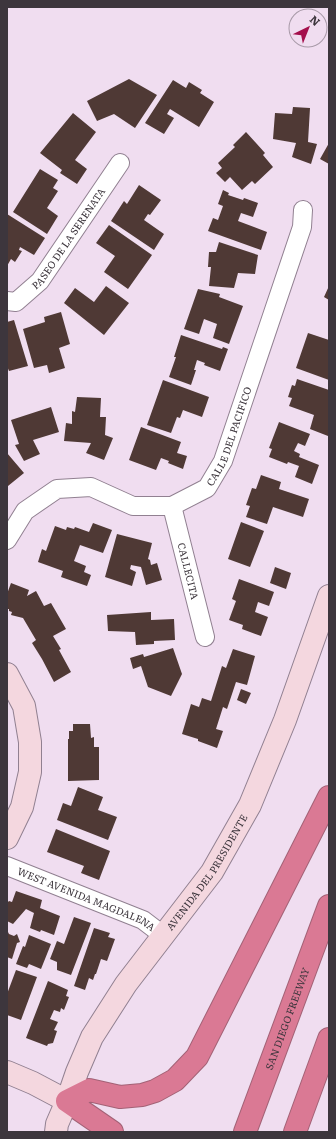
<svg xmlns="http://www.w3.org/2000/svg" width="336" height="1139" viewBox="0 0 336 1139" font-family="Literata,serif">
	<rect width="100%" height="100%" fill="#f0ddf0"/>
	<path fill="#4f3935" d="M 129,79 L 157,95 L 135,128 L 114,114 L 97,121 L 87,101 Z
		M 173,80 L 186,88 L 189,82 L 202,90 L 200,93 L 214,102 L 199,127 L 170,109 L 167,114 L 174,118 L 164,134 L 145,123 Z
		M 293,107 L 310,108 L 308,142 L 317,144 L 311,164 L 292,157 L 296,143 L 273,139 L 275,113 L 292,114 Z
		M 73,113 L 96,132 L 75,160 L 87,169 L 77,184 L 60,173 L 62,170 L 40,153 Z
		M 246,132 L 265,153 L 263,155 L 273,167 L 255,184 L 252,181 L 242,190 L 230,177 L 225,182 L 216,173 L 222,168 L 218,163 L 235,147 L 233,145 Z
		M 329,143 L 329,164 L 320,159 Z
		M 40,169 L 58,180 L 53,188 L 58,191 L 47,208 L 58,216 L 47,234 L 13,212 Z
		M 139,185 L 161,200 L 150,215 L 148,214 L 144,220 L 164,234 L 154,250 L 111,221 L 124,201 L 127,204 Z
		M 223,190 L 229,193 L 228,195 L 243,200 L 244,198 L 258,203 L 253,217 L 241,213 L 238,221 L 267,232 L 261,250 L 208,231 L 213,218 L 218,220 L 223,206 L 218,204 Z
		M 7,214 L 45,238 L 34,255 L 20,247 L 19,250 L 22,251 L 15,262 L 11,259 L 7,266 Z
		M 109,225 L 152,255 L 128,289 L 104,272 L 115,256 L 96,243 Z
		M 219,242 L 258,255 L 255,274 L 238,273 L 234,288 L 209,286 L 211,267 L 208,267 L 209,252 L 216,252 Z
		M 106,286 L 129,303 L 104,335 L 64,303 L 75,288 L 94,302 Z
		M 329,286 L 329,300 L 324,297 Z
		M 198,289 L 220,294 L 219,297 L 243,306 L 229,344 L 213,338 L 217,324 L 204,319 L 199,334 L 184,329 Z
		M 61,312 L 70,344 L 59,348 L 65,368 L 49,373 L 47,365 L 34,368 L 23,329 L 45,322 L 44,317 Z
		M 14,320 L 28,366 L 9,371 L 7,366 L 7,322 Z
		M 308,333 L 329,340 L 329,380 L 296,368 Z
		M 181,335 L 222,349 L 223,347 L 228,349 L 220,371 L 204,365 L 205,363 L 197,360 L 194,370 L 196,370 L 191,385 L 169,377 L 176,357 L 174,357 Z
		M 297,379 L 329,390 L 328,436 L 310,429 L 314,415 L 289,406 L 292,398 L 288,397 L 292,385 L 295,386 Z
		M 163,380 L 209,397 L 202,417 L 183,410 L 180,418 L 177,417 L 171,433 L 147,425 Z
		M 77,397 L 101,398 L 100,417 L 106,417 L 105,435 L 113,438 L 104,460 L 86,453 L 91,443 L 64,441 L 66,423 L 72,424 L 72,411 L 75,412 Z
		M 51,407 L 59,432 L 33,440 L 40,454 L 24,461 L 15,445 L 19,444 L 11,420 Z
		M 279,422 L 310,434 L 305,446 L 298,443 L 294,451 L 300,454 L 299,457 L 319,465 L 312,484 L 295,477 L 299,466 L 288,462 L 287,464 L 269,457 L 272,449 L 269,448 Z
		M 141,427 L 181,442 L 177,453 L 187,456 L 183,469 L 168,463 L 169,461 L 161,458 L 156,470 L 129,460 Z
		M 7,453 L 24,473 L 8,486 L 7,485 Z
		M 261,475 L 281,482 L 279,489 L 309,499 L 303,517 L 273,507 L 267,524 L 246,517 L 250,506 L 246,505 L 252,488 L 256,489 Z
		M 241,522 L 264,531 L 250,567 L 228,559 Z
		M 93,523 L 112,530 L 103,553 L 80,545 L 74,561 L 86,566 L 84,572 L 91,575 L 87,586 L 61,577 L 63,571 L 38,562 L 42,549 L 46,551 L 55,526 L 66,530 L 67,527 L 74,529 L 75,527 L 89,532 Z
		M 117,534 L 152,543 L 148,559 L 150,560 L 151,565 L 157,563 L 162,580 L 146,585 L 141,567 L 131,565 L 130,569 L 136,572 L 132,586 L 105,577 Z
		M 275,567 L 291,573 L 286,589 L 270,583 Z
		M 239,579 L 274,592 L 269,606 L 258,602 L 255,612 L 268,617 L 261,636 L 242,629 L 243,625 L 229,620 L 236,601 L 232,599 Z
		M 11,583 L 29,590 L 27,596 L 36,591 L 44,606 L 51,603 L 66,629 L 53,636 L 61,649 L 59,650 L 71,672 L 54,682 L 42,659 L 32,643 L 36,640 L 23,618 L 11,615 L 12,612 L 9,611 L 9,609 L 7,609 L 7,594 Z
		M 151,612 L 151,620 L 174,619 L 175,640 L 154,641 L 154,644 L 136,645 L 135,632 L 108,631 L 107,615 Z
		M 173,648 L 182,674 L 171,696 L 148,687 L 141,666 L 133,669 L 130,658 L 143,654 L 144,657 Z
		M 233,649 L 255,656 L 247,685 L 236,682 L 227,709 L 223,707 L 216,729 L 223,731 L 217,748 L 198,741 L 198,739 L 182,734 L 191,704 L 199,707 L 202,698 L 211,701 L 222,666 L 226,668 Z
		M 241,689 L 251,693 L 246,704 L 237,700 Z
		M 73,724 L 90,724 L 91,738 L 94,737 L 94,747 L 99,747 L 99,780 L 68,781 L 68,739 L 69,739 L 69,731 L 73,731 Z
		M 78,787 L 103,797 L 98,810 L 117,817 L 108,840 L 57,820 L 63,803 L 71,806 Z
		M 56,829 L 110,851 L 99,880 L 81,873 L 84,866 L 47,852 Z
		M 16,891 L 42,900 L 40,908 L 60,916 L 54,935 L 41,930 L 40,932 L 30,928 L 34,913 L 26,909 L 13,924 L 7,921 L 7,903 L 9,901 L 12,902 Z
		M 74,917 L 91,923 L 71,975 L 57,970 L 57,962 L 50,959 L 57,941 L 64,944 Z
		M 94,928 L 110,933 L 108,937 L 115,939 L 107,961 L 101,959 L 96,974 L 95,974 L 93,980 L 89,978 L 85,990 L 74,986 Z
		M 7,930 L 9,934 L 14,936 L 17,934 L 20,942 L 17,943 L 12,959 L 7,957 Z
		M 29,935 L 51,944 L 41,969 L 29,964 L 27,968 L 16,964 L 23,946 L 25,947 Z
		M 16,970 L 37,977 L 21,1020 L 7,1015 L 7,994 Z
		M 48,981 L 68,990 L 66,996 L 69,997 L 64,1010 L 61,1008 L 60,1012 L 54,1010 L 50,1019 L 58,1022 L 54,1030 L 57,1031 L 53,1043 L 48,1044 L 47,1046 L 26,1038 Z"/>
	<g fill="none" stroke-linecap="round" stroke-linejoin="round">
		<g stroke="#918091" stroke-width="20">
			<g id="street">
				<path id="s1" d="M 7,301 L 16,302 L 40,281 L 120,163"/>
				<path id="s2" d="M 172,506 L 205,637"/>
				<path id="s3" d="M 7,540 L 25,511 L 57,489 L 91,487 L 133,506 L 172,506 L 207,488 L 223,461 L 302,227 L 303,210"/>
				<path id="s4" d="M 7,866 L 143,920 L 164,936"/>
			</g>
		</g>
		<g stroke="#918091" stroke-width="24">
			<g id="secondary">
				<path d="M 7,674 L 24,706 L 30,742 L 30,772 L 22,807 L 7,838"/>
				<path d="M 7,1072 L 33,1083 L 67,1101"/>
				<path id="s5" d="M 56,1132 L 57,1124 L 67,1101 L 77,1072 L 92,1037 L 126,984 L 212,872 L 250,805 L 285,720 L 329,596"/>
			</g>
		</g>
		<g stroke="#a36276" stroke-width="24">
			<g id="highway">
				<path d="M 112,1132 L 67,1101 L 89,1090 L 120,1097 L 142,1095 L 155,1091 L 175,1080 L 197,1057 L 329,797"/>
				<path id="s6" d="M 245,1132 L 329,906"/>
				<path d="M 295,1132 L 329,1039"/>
			</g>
		</g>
		<use href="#street" stroke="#fff" stroke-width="18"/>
		<use href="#secondary" stroke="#f4d7df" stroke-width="22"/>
		<use href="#highway" stroke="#da7994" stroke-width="22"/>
	</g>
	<g text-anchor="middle" stroke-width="4" stroke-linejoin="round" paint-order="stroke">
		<g font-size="10" fill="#3d363d" stroke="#f0ddf0">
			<text dy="4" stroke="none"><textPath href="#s1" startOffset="92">PASEO DE LA SERENATA</textPath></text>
			<text dy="4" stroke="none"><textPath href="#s3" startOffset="288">CALLE DEL PACIFICO</textPath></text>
			<text dy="4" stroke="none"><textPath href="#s2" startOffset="67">CALLECITA</textPath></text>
			<text dy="4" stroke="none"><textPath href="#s5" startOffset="303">AVENIDA DEL PRESIDENTE</textPath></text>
			<text dy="4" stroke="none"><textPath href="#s4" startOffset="86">WEST AVENIDA MAGDALENA</textPath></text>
			<text dy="4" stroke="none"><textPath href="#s6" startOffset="121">SAN DIEGO FREEWAY</textPath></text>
		</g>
	</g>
	<rect width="336" height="1139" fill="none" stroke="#3d363d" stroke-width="16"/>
	<g transform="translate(308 28) rotate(43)"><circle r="19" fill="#f0ddf0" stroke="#a89aa8"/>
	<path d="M0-3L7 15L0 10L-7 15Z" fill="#a40f4c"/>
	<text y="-6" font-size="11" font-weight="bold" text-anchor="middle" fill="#3d363d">N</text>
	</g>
</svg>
